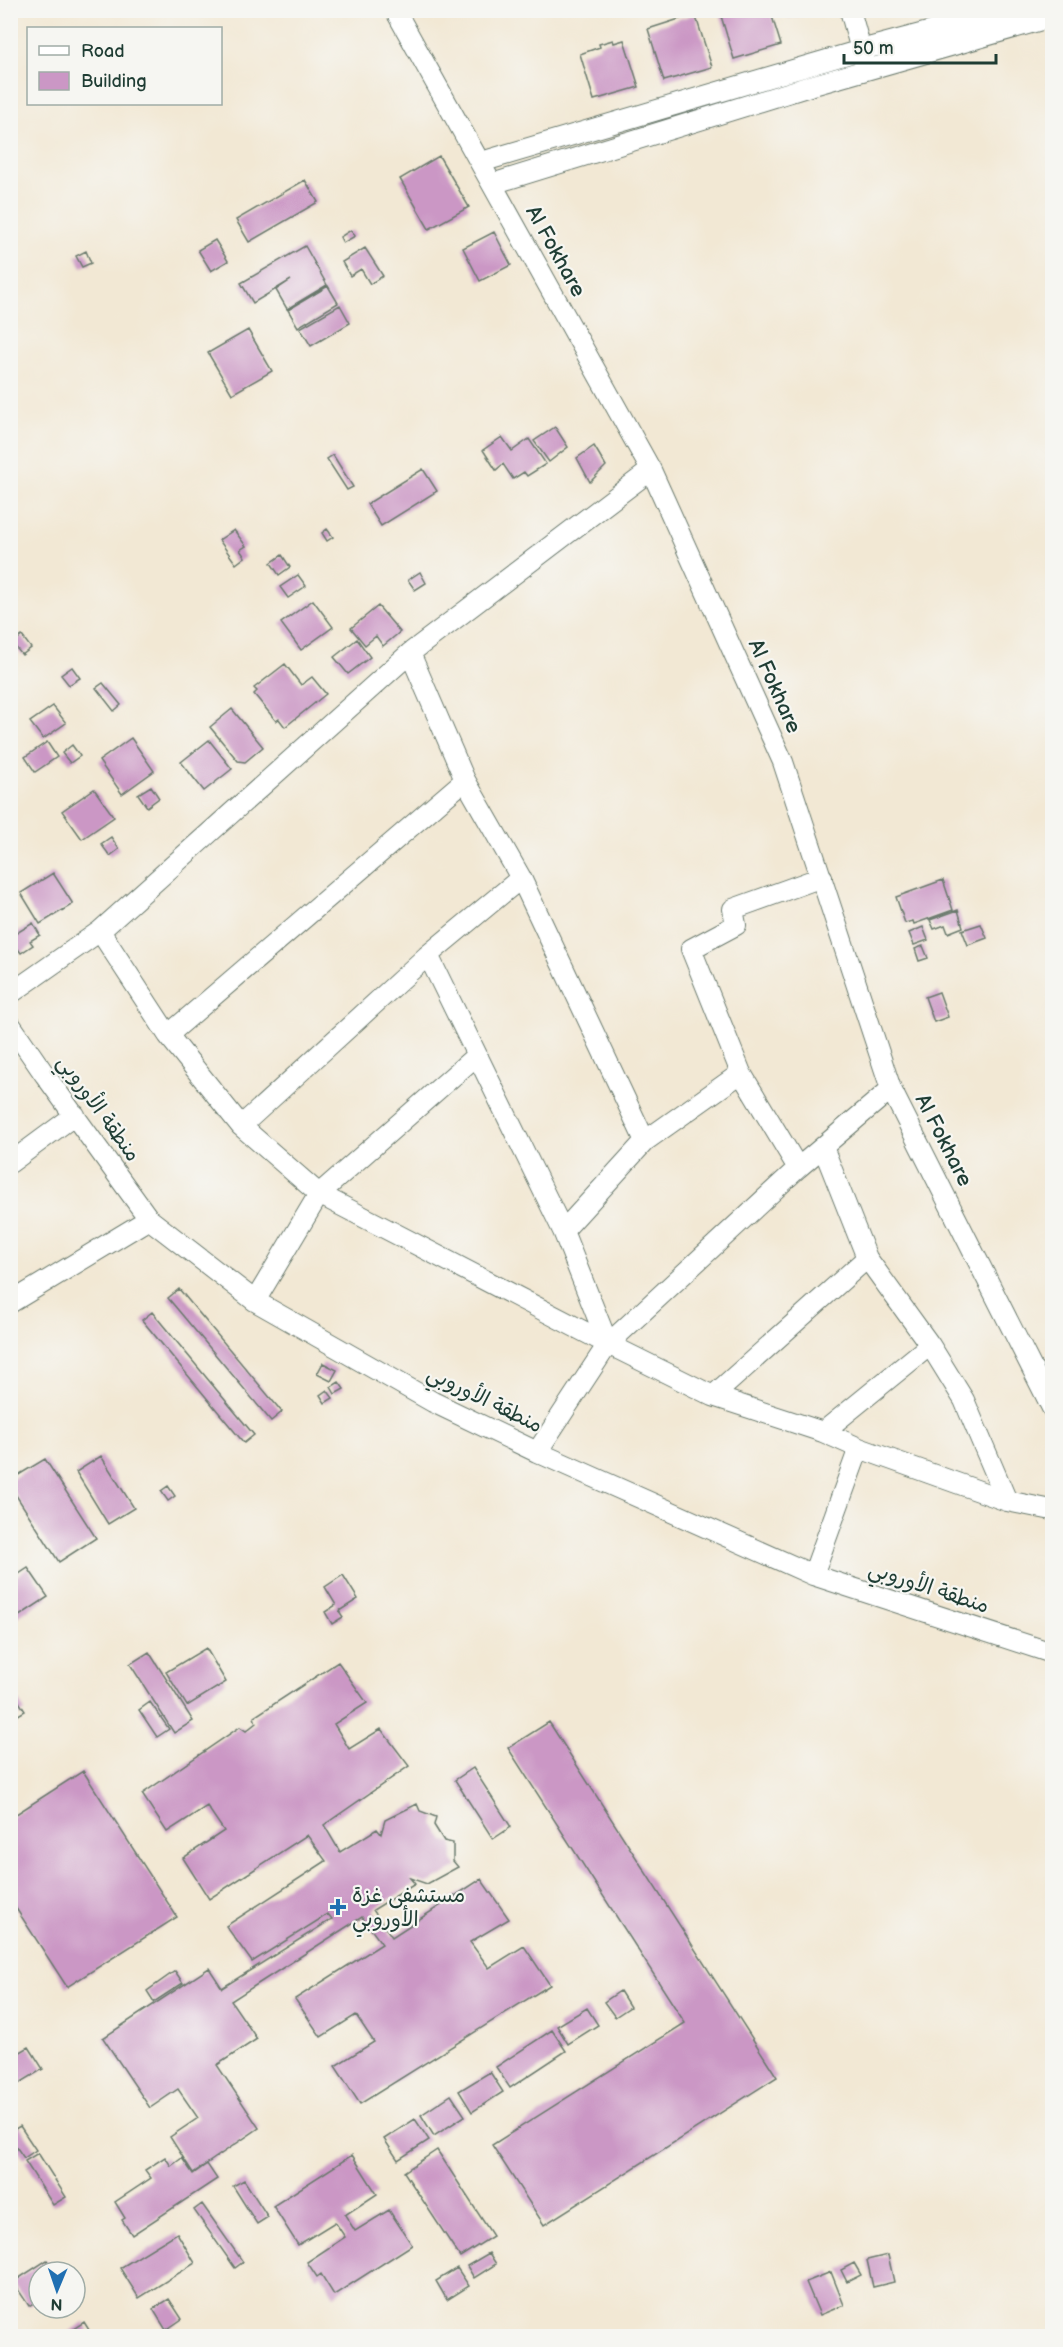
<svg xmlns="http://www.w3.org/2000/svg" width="1063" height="2347" viewBox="0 0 1063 2347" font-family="'Balsamiq Sans','Playpen Sans Arabic',sans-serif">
	<rect width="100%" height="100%" fill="#f6f6f2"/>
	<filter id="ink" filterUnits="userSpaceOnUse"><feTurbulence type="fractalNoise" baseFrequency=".0167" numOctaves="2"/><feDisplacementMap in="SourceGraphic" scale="12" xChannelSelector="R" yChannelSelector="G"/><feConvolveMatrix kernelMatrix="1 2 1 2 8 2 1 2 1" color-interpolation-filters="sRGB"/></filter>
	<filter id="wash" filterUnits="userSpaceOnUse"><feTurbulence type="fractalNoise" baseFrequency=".008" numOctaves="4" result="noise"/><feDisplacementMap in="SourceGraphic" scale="24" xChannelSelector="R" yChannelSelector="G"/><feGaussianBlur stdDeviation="1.35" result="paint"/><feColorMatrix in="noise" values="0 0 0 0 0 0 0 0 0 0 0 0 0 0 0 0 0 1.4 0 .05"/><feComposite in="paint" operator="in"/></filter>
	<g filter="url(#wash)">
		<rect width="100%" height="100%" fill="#f2e8d4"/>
		<g id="blocks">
			<path fill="#cb97c5" d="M 740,10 L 755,10 L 756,14 L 770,10 L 781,45 L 734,59 L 721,16 Z
				M 786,10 L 819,10 L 819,12 L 788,18 Z
				M 695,14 L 712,67 L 664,81 L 648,29 Z
				M 613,40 L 614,43 L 624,40 L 639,87 L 594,100 L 580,54 L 600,47 L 599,44 Z
				M 439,156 L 469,207 L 429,229 L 400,179 Z
				M 305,180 L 318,202 L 249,242 L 236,220 Z
				M 351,230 L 355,236 L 343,243 L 340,237 Z
				M 494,232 L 511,265 L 480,281 L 463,248 Z
				M 215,240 L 228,261 L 211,271 L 198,250 Z
				M 305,246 L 327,285 L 287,309 L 276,290 L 291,280 L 253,303 L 241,283 Z
				M 365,248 L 383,276 L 370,284 L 361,269 L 350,276 L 342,262 Z
				M 86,251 L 91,263 L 82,267 L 76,256 Z
				M 328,286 L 338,303 L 298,327 L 288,310 Z
				M 340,305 L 350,323 L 311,346 L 300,328 Z
				M 248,330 L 272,371 L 232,394 L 208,353 Z
				M 555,427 L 568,447 L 549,462 L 534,441 Z
				M 502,437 L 512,451 L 529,439 L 546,464 L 527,476 L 524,472 L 513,479 L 503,464 L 496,470 L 483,450 Z
				M 594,446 L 606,466 L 590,482 L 577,458 Z
				M 333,455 L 353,487 L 347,490 L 327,459 Z
				M 423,469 L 437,491 L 381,526 L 367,504 Z
				M 327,529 L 333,537 L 327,541 L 322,533 Z
				M 234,530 L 246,546 L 240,550 L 245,557 L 236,564 L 219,540 Z
				M 282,555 L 290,567 L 279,575 L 271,563 Z
				M 420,572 L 426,583 L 415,590 L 408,580 Z
				M 298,575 L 306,586 L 288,598 L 280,587 Z
				M 313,600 L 333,627 L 301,650 L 281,623 Z
				M 378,606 L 400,632 L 383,646 L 376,636 L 365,645 L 351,628 Z
				M 22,636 L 31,648 L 22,655 L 12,643 Z
				M 357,639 L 370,657 L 348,674 L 334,657 Z
				M 285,664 L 301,685 L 312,677 L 326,694 L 285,727 L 279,719 L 276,721 L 254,694 L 257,691 L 254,688 Z
				M 72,667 L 80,678 L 69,685 L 61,675 Z
				M 103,683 L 121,705 L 114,711 L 96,688 Z
				M 53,706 L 66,723 L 43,739 L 30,722 Z
				M 232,709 L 263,747 L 245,762 L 238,761 L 210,727 Z
				M 131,738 L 154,771 L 122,794 L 99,761 Z
				M 209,740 L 232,769 L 204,791 L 181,762 Z
				M 47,742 L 57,757 L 35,772 L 25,757 Z
				M 72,745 L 80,756 L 70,763 L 62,753 Z
				M 151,786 L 159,798 L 147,807 L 138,794 Z
				M 94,789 L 114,817 L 82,839 L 62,811 Z
				M 111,837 L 119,849 L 110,856 L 101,844 Z
				M 53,873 L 73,904 L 40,924 L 21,893 Z
				M 943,880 L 953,910 L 914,924 L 913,921 L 905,923 L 896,897 Z
				M 958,910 L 963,927 L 948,933 L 945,925 L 934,929 L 930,920 Z
				M 33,923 L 40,935 L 30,941 L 33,945 L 21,953 L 18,949 L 15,950 L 10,943 L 10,937 Z
				M 981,924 L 987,938 L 968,945 L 962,930 Z
				M 923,927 L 928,940 L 914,945 L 909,933 Z
				M 923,946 L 928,958 L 919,961 L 915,949 Z
				M 939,992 L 948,1017 L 934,1022 L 925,997 Z
				M 179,1289 L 282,1412 L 271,1421 L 168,1298 Z
				M 152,1312 L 254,1435 L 244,1443 L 142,1320 Z
				M 323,1363 L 337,1370 L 331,1381 L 317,1374 Z
				M 339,1382 L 344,1389 L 335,1394 L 331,1387 Z
				M 327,1390 L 333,1398 L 325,1403 L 320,1395 Z
				M 101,1456 L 134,1508 L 108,1524 L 76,1472 Z
				M 45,1459 L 96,1538 L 59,1562 L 10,1486 L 10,1480 Z
				M 168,1486 L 175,1496 L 168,1501 L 161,1491 Z
				M 28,1568 L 48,1597 L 10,1622 L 10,1580 Z
				M 343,1575 L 358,1599 L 339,1611 L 343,1617 L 332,1624 L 325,1612 L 336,1605 L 325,1587 Z
				M 206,1648 L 226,1682 L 187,1706 L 166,1672 Z
				M 149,1652 L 193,1721 L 174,1733 L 130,1664 Z
				M 338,1662 L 367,1703 L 334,1724 L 349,1749 L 381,1729 L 409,1766 L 324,1825 L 340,1852 L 377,1829 L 381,1834 L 385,1820 L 417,1804 L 420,1811 L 436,1817 L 434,1825 L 444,1841 L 453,1843 L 453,1861 L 458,1867 L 427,1884 L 410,1878 L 415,1884 L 373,1910 L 392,1937 L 481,1879 L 509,1919 L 470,1942 L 489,1968 L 524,1946 L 550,1985 L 360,2104 L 335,2066 L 374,2042 L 356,2015 L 321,2037 L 295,1999 L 382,1944 L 362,1917 L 231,2001 L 257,2039 L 217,2065 L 259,2128 L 193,2173 L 170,2137 L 198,2118 L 178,2089 L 150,2108 L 103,2038 L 209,1968 L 222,1988 L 332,1919 L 328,1914 L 252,1962 L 226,1926 L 326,1861 L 307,1835 L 209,1899 L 183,1858 L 224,1831 L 207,1806 L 167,1832 L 142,1794 L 240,1727 L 246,1731 L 256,1723 L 254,1717 Z
				M 10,1688 L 25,1711 L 10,1720 Z
				M 150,1702 L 169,1729 L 157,1737 L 139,1710 Z
				M 549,1722 L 777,2077 L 544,2225 L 492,2145 L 685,2023 L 508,1748 Z
				M 473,1768 L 511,1827 L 493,1839 L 455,1780 Z
				M 83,1771 L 177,1917 L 67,1987 L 10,1899 L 10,1818 Z
				M 175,1971 L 183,1983 L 154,2002 L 147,1991 Z
				M 620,1991 L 630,2007 L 615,2017 L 604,2002 Z
				M 587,2008 L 598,2025 L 568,2044 L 557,2026 Z
				M 552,2030 L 566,2051 L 510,2088 L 496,2067 Z
				M 29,2047 L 43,2069 L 10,2089 L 10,2058 Z
				M 490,2072 L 503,2092 L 472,2112 L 459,2091 Z
				M 451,2095 L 465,2116 L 434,2136 L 421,2115 Z
				M 415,2119 L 429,2140 L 398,2160 L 384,2139 Z
				M 20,2126 L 36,2150 L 24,2158 L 10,2138 L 10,2132 Z
				M 437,2150 L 493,2236 L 460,2257 L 404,2172 Z
				M 38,2153 L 66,2197 L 53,2205 L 25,2161 Z
				M 352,2155 L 377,2194 L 345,2215 L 355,2231 L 389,2210 L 412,2245 L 334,2295 L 321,2274 L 317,2277 L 307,2262 L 345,2237 L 335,2222 L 298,2245 L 273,2206 Z
				M 165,2157 L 171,2166 L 182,2158 L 193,2174 L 207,2164 L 217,2179 L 132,2235 L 122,2220 L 125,2218 L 115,2202 L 151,2178 L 145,2170 Z
				M 244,2180 L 268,2217 L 257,2224 L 233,2186 Z
				M 202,2204 L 243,2262 L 235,2268 L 194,2210 Z
				M 177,2233 L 195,2263 L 139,2298 L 120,2268 Z
				M 489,2253 L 496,2264 L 474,2278 L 467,2266 Z
				M 888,2255 L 894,2282 L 873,2287 L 867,2260 Z
				M 47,2260 L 55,2272 L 39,2272 L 39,2299 L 29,2306 L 13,2282 Z
				M 854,2263 L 861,2275 L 847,2282 L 841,2270 Z
				M 457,2268 L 469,2286 L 447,2300 L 436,2281 Z
				M 831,2272 L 844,2305 L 820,2315 L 806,2282 Z
				M 169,2299 L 182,2319 L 166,2330 L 153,2309 Z
				M 84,2322 L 89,2330 L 79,2336 L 65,2336 L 64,2335 Z"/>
		</g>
	</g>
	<g filter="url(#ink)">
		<use href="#blocks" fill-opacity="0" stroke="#69796c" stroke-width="1.5"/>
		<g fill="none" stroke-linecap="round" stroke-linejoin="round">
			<g stroke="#69796c" stroke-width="22">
				<path id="minor" d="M 395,10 L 651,470 L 783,762 L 891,1089 L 1052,1408
					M 850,10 L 864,61
					M 481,162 L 861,50 L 1011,10
					M 492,184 L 810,86 L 1052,17
					M 410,653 L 465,780 L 521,878 L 645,1141 L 741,1073
					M 100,931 L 168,1035 L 241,1126 L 319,1194 L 608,1344 L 713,1396 L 823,1432 L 859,1448 L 1007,1501 L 1052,1510
					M 428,955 L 563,1231 L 608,1344 L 537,1452
					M 10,994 L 100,931 L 410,653 L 651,470
					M 10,1024 L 45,1075 L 149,1219 L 255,1301 L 433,1402 L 537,1452 L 813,1575 L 1052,1653
					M 168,1035 L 465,780
					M 241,1126 L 428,955 L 521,878
					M 823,1147 L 867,1258 L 930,1345 L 964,1400 L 1007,1501
					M 10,1163 L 75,1115
					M 798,1168 L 741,1073 L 691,949 L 736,925 L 733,909 L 822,877
					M 563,1231 L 645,1141
					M 255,1301 L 319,1194 L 477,1055
					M 10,1303 L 149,1219
					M 608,1344 L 798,1168 L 891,1089
					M 713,1396 L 867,1258
					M 823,1432 L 930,1345
					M 813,1575 L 859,1448"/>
			</g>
			<use href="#minor" stroke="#fff" stroke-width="20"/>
		</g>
	</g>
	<path fill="#1f6fb2" stroke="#f6f6f2" stroke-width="2" d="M335 1898h6v6h6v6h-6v6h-6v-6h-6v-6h6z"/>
	<g text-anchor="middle" stroke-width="4.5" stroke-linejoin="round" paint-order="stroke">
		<g font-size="21" fill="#1f3d34" stroke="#f6f6f2">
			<text transform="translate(556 251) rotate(61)" y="7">Al Fokhare</text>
			<text transform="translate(775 686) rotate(66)" y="7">Al Fokhare</text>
			<text transform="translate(99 1108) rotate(54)" y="7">منطقة الأوروبي</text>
			<text transform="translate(944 1140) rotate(63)" y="7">Al Fokhare</text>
			<text transform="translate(485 1399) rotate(26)" y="7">منطقة الأوروبي</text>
			<text transform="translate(929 1587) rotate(18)" y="7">منطقة الأوروبي</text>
		</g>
		<g font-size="21" fill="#1f3d34" stroke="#f6f6f2" text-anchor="start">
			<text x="352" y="1902">مستشفى غزة<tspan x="352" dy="24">الأوروبي</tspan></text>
		</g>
	</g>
	<rect width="1063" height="2347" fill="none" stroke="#f6f6f2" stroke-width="36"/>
	<rect x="27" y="27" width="195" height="78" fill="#f6f6f2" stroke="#a0aca6" stroke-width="1.5"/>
	<rect x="39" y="46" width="30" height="9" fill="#ffffff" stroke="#a0aca6" stroke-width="1.5"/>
	<text x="81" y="57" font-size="18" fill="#1f3d34">Road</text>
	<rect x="39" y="72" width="30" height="18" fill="#cb97c5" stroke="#a0aca6" stroke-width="1.5"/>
	<text x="81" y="87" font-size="18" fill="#1f3d34">Building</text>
	<g transform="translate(57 2290) rotate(182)"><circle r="28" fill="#f6f6f2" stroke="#a0aca6" stroke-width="1.5"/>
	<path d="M0-4.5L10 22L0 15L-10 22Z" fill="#1f6fb2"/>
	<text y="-9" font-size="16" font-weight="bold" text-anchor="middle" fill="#1f3d34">N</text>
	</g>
	<path d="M844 54v9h152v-9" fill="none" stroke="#1f3d34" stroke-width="3"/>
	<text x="853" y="54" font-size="18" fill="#1f3d34" stroke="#f6f6f2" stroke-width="4.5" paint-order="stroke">50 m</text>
</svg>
